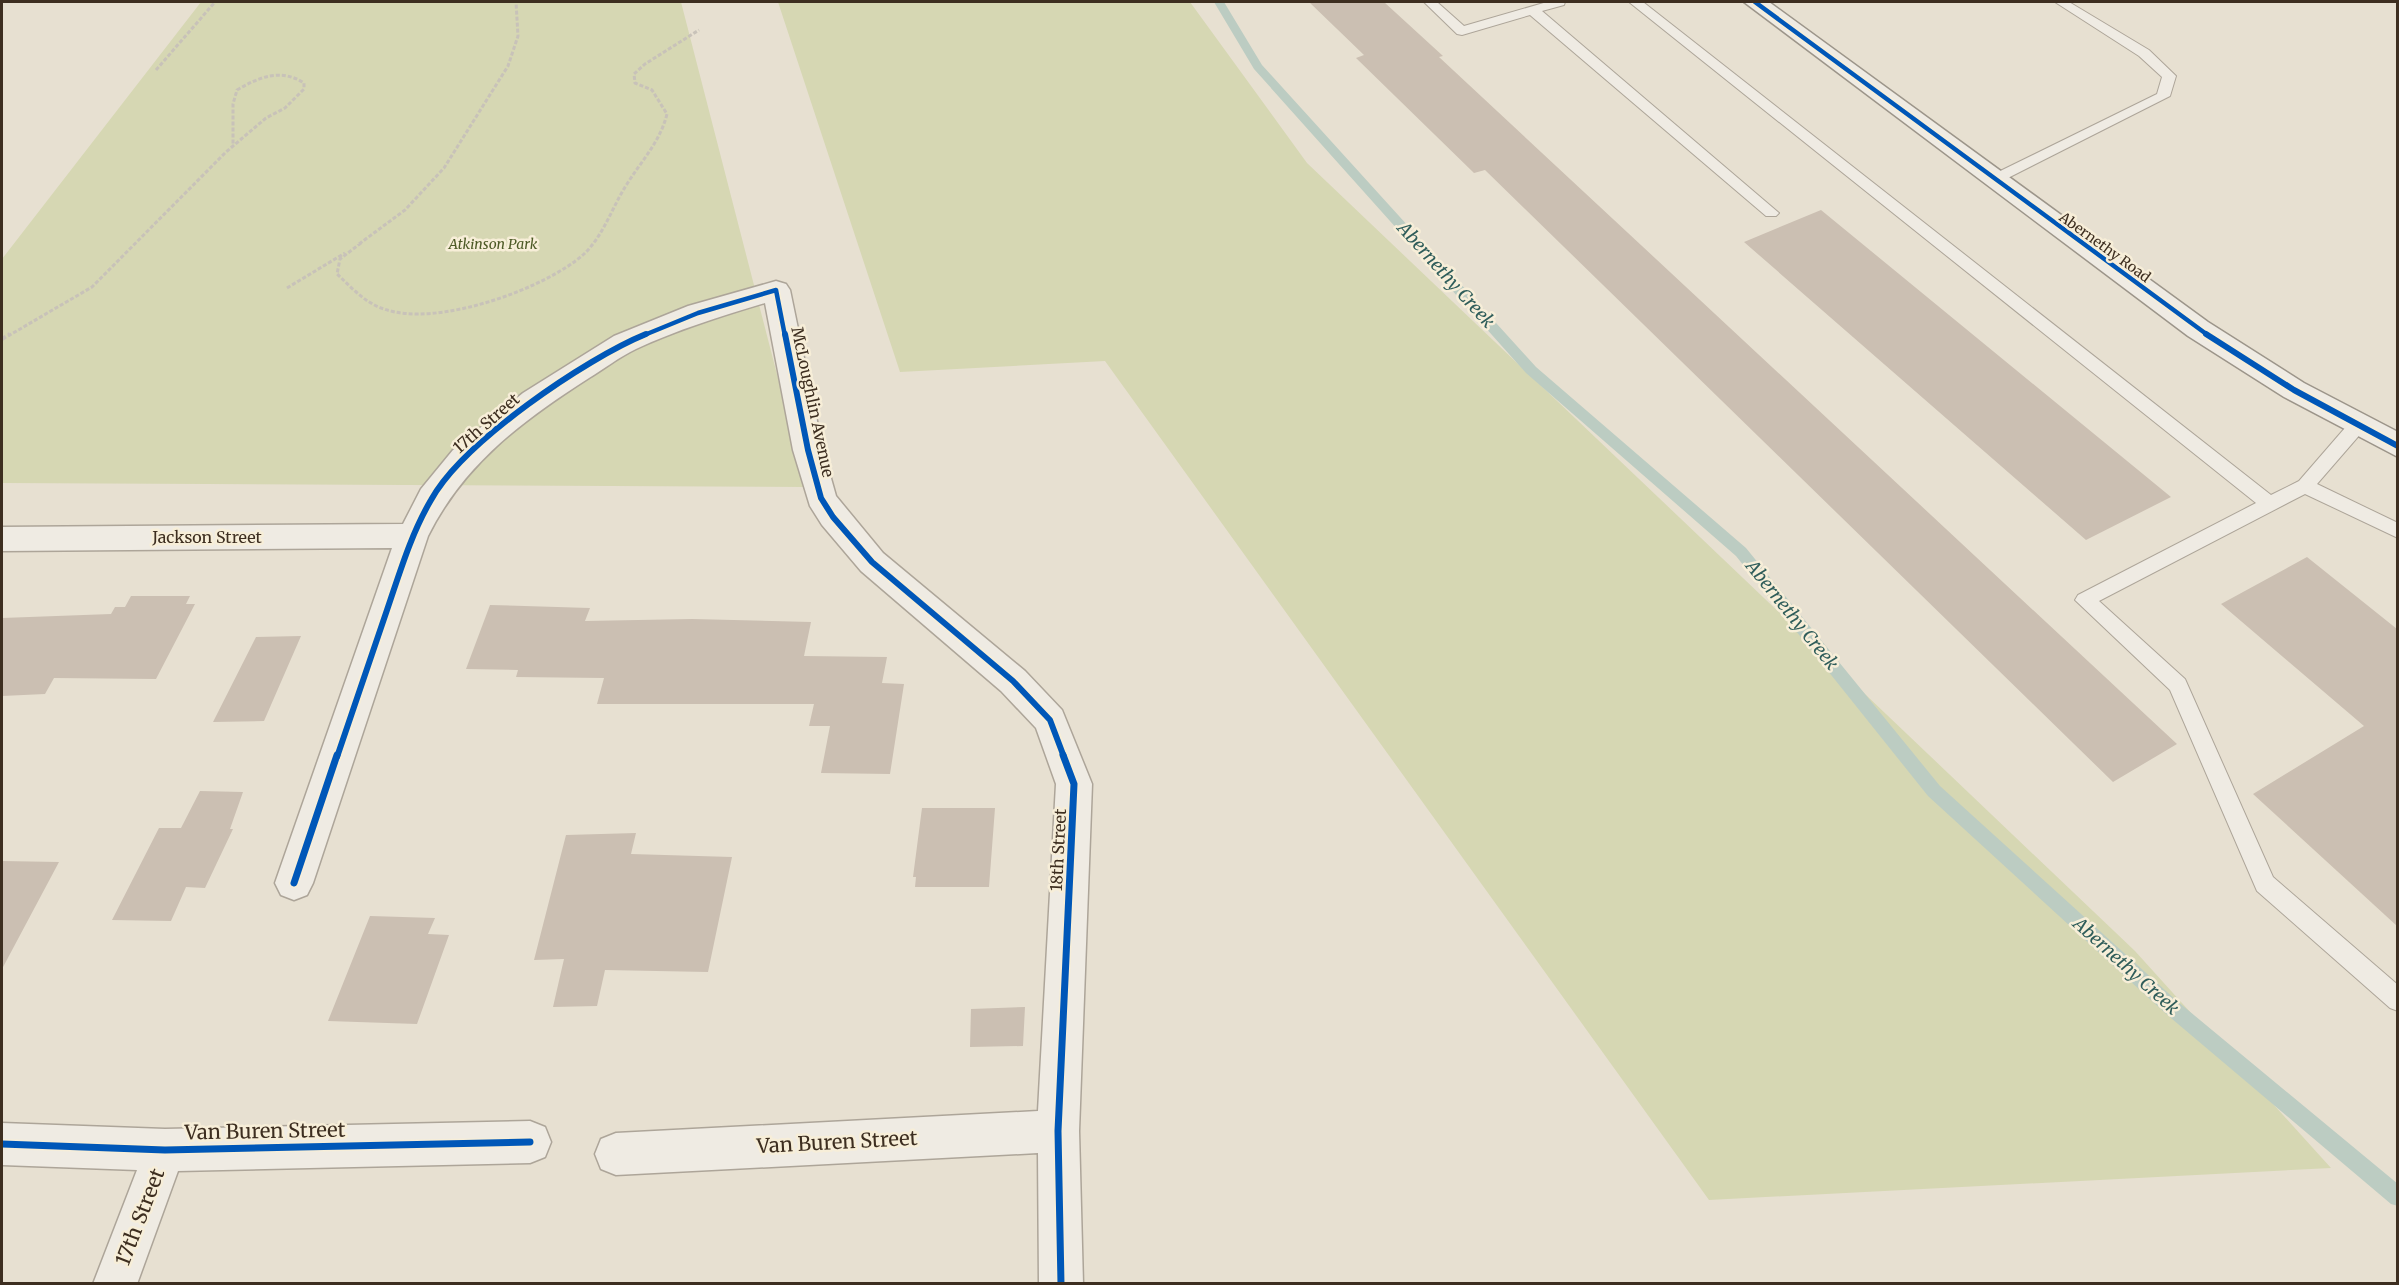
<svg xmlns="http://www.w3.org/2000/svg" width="2399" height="1285" viewBox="0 0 2399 1285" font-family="Merriweather,serif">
	<rect width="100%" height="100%" fill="#e7e0d1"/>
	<path fill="#d6d7b3" d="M 201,2 L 681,2 L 806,487 L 2,483 L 2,259 Z
		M 778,2 L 1190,2 L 1307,163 L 2135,951 L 2331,1168 L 1709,1200 L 1105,361 L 900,372 Z"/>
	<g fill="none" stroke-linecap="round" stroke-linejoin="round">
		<path fill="#bcccc2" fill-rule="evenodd" d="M 1214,2 L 1224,2 L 1262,65 L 1536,367 L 1746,548 L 1940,786 L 2177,1001 L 2398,1184 L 2398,1206 L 2391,1204 L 2165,1013 L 1928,796 L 1736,556 L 1526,373 L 1254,69 Z"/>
	</g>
	<path fill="#cbbfb2" d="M 1309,2 L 1384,2 L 1443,56 L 1439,57 L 2177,744 L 2113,782 L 1485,170 L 1474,173 L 1356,58 L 1364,55 Z
		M 1821,210 L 2171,497 L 2086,540 L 1744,242 Z
		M 2307,557 L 2397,629 L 2397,926 L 2253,794 L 2364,726 L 2221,604 Z
		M 131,596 L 190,596 L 186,604 L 195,604 L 156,679 L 54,678 L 45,694 L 2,696 L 2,618 L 111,614 L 115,607 L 125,607 Z
		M 490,605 L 590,608 L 585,621 L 692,619 L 811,622 L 804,656 L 887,657 L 882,683 L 904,684 L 890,774 L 821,773 L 830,726 L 809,726 L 814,704 L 597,704 L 604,678 L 516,677 L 518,670 L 466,669 Z
		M 301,636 L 264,721 L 213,722 L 256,637 Z
		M 200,791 L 243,792 L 230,829 L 233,829 L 205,888 L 186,887 L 171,921 L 112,920 L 159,828 L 181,828 Z
		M 922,808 L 995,808 L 989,887 L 915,887 L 916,877 L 913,877 Z
		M 636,833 L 631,854 L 732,857 L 708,972 L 605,970 L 597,1006 L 553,1007 L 564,959 L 534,960 L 566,835 Z
		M 2,861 L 59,862 L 2,969 Z
		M 370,916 L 435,918 L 428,934 L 449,935 L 417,1024 L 328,1021 Z
		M 1025,1007 L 1023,1046 L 970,1047 L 971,1009 Z"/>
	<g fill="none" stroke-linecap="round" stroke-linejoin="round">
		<g stroke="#ada599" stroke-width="2">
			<path id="service" d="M 1424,2 L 1437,2 L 1464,26 L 1547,2 L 1565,2 L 1564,5 L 1542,11 L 1779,213 L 1776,216 L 1766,216 L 1530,15 L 1462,35 L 1457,34 Z
				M 1629,2 L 1643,2 L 2271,495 L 2299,481 L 2351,421 L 2363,421 L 2366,426 L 2363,431 L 2317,484 L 2398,523 L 2398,538 L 2305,494 L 2099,601 L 2185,679 L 2273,877 L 2398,985 L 2398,1011 L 2390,1008 L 2257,891 L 2170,690 L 2075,600 L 2078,595 L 2256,503 Z
				M 2055,2 L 2069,2 L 2149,50 L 2176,76 L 2170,96 L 1998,183 L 1988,183 L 1986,180 L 1988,177 L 2157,94 L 2162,77 L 2139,56 Z"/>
		</g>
		<g stroke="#ada599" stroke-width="3">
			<path id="minor" d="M 776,281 L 786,284 L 790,290 L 823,450 L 836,496 L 883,553 L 1025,671 L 1062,710 L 1092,784 L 1079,1131 L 1083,1284 L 1039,1284 L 1038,1153 L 616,1175 L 601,1169 L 595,1154 L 601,1139 L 616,1133 L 1038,1111 L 1056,784 L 1036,728 L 1001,691 L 861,571 L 822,525 L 810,506 L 793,450 L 765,303 C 721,316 677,330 636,349 C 619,357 604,369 589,378 C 522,421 464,464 428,536 L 313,883 L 307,895 L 294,900 L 281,895 L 275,883 L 392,548 L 2,551 L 2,527 L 403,524 L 421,489 L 453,450 L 523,393 L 614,336 L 688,306 Z
				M 530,1121 L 545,1127 L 551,1142 L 545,1157 L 530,1163 L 178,1171 L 137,1284 L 93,1284 L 137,1170 L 2,1165 L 2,1123 L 165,1129 Z"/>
		</g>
		<g stroke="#9c958a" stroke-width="3">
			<path id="secondary" d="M 1744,2 L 1769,2 L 2208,322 L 2304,383 L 2398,432 L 2398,457 L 2284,397 L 2188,336 Z"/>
		</g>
		<path stroke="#c8c2b9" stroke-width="3" stroke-dasharray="4 2" stroke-linecap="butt" d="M 156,70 L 215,2
			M 361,243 L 340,259 L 337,274 C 351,287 365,303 384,309 C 436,328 545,289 584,254 C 604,235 612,207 627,184 C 642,160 660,142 667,114 L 652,90 L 635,83 L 634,74 L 645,64 L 699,30
			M 359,244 L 405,210 L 444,168 L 508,66 L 518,36 L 516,2
			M 287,288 L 345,253
			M 8,336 L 92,287 L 226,152 L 266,118 L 285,108 L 304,89 L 304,83 C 281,68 259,77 237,90 L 233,104 L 233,146"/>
		<path stroke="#c8c2b9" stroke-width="4" stroke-dasharray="4.5 3" stroke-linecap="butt" d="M 2,339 L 10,334"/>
		<use href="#service" fill="#efebe3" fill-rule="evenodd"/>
		<use href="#minor" fill="#efebe3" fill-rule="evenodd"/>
		<use href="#secondary" fill="#efebe3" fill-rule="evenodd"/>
		<g stroke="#f7eed8" stroke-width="8">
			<path id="cycleway-far2" d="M 1755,2 L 2209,336
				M 642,336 L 698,313 L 776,290 L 785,336"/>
		</g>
		<g stroke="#f7eed8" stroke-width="10">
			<path id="cycleway-far1" d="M 785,334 L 808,450 L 821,498 L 833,517 L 872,562 L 1013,681 L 1050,720 L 1064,757
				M 2206,334 L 2294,390 L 2398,446
				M 337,757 C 354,708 370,659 387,610 C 400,572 411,534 431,500 C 463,442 585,359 646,334"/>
		</g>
		<g stroke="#f7eed8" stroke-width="10">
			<path id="cycleway" d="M 294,883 L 337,755
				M 2,1144 L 165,1150 L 530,1142
				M 1061,1284 L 1058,1131 L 1074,784 L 1063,755"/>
		</g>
		<use href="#cycleway-far2" stroke="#0057b8" stroke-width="4.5"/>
		<use href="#cycleway-far1" stroke="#0057b8" stroke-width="6"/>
		<use href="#cycleway" stroke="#0057b8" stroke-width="7"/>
	</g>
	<g text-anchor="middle" stroke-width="5" stroke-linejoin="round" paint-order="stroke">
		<g font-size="14" font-style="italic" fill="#4d5a26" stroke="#f7eed8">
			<text x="493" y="249">Atkinson Park</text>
		</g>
		<g font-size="14" fill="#3d2e20" stroke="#f7eed8">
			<text transform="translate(2105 247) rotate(36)" y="5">Abernethy Road</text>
		</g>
		<g font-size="16" fill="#3d2e20" stroke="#f7eed8">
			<text transform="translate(813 402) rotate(78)" y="6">McLoughlin Avenue</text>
			<text transform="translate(486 423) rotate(-41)" y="6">17th Street</text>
			<text x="207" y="543">Jackson Street</text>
			<text transform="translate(1058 850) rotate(-87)" y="6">18th Street</text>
		</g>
		<g font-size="18" font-style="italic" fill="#2f5d5a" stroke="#f7eed8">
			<text transform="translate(1446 275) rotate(48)" y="6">Abernethy Creek</text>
			<text transform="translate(1792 615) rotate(51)" y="6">Abernethy Creek</text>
			<text transform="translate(2126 966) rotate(42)" y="6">Abernethy Creek</text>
		</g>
		<g font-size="20" fill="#3d2e20" stroke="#f7eed8">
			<text transform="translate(265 1131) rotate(-1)" y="7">Van Buren Street</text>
			<text transform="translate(837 1142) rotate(-3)" y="7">Van Buren Street</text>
			<text transform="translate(140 1217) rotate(-69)" y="7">17th Street</text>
		</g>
	</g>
	<rect width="2399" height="1285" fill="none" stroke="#3d2e20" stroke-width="6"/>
</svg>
